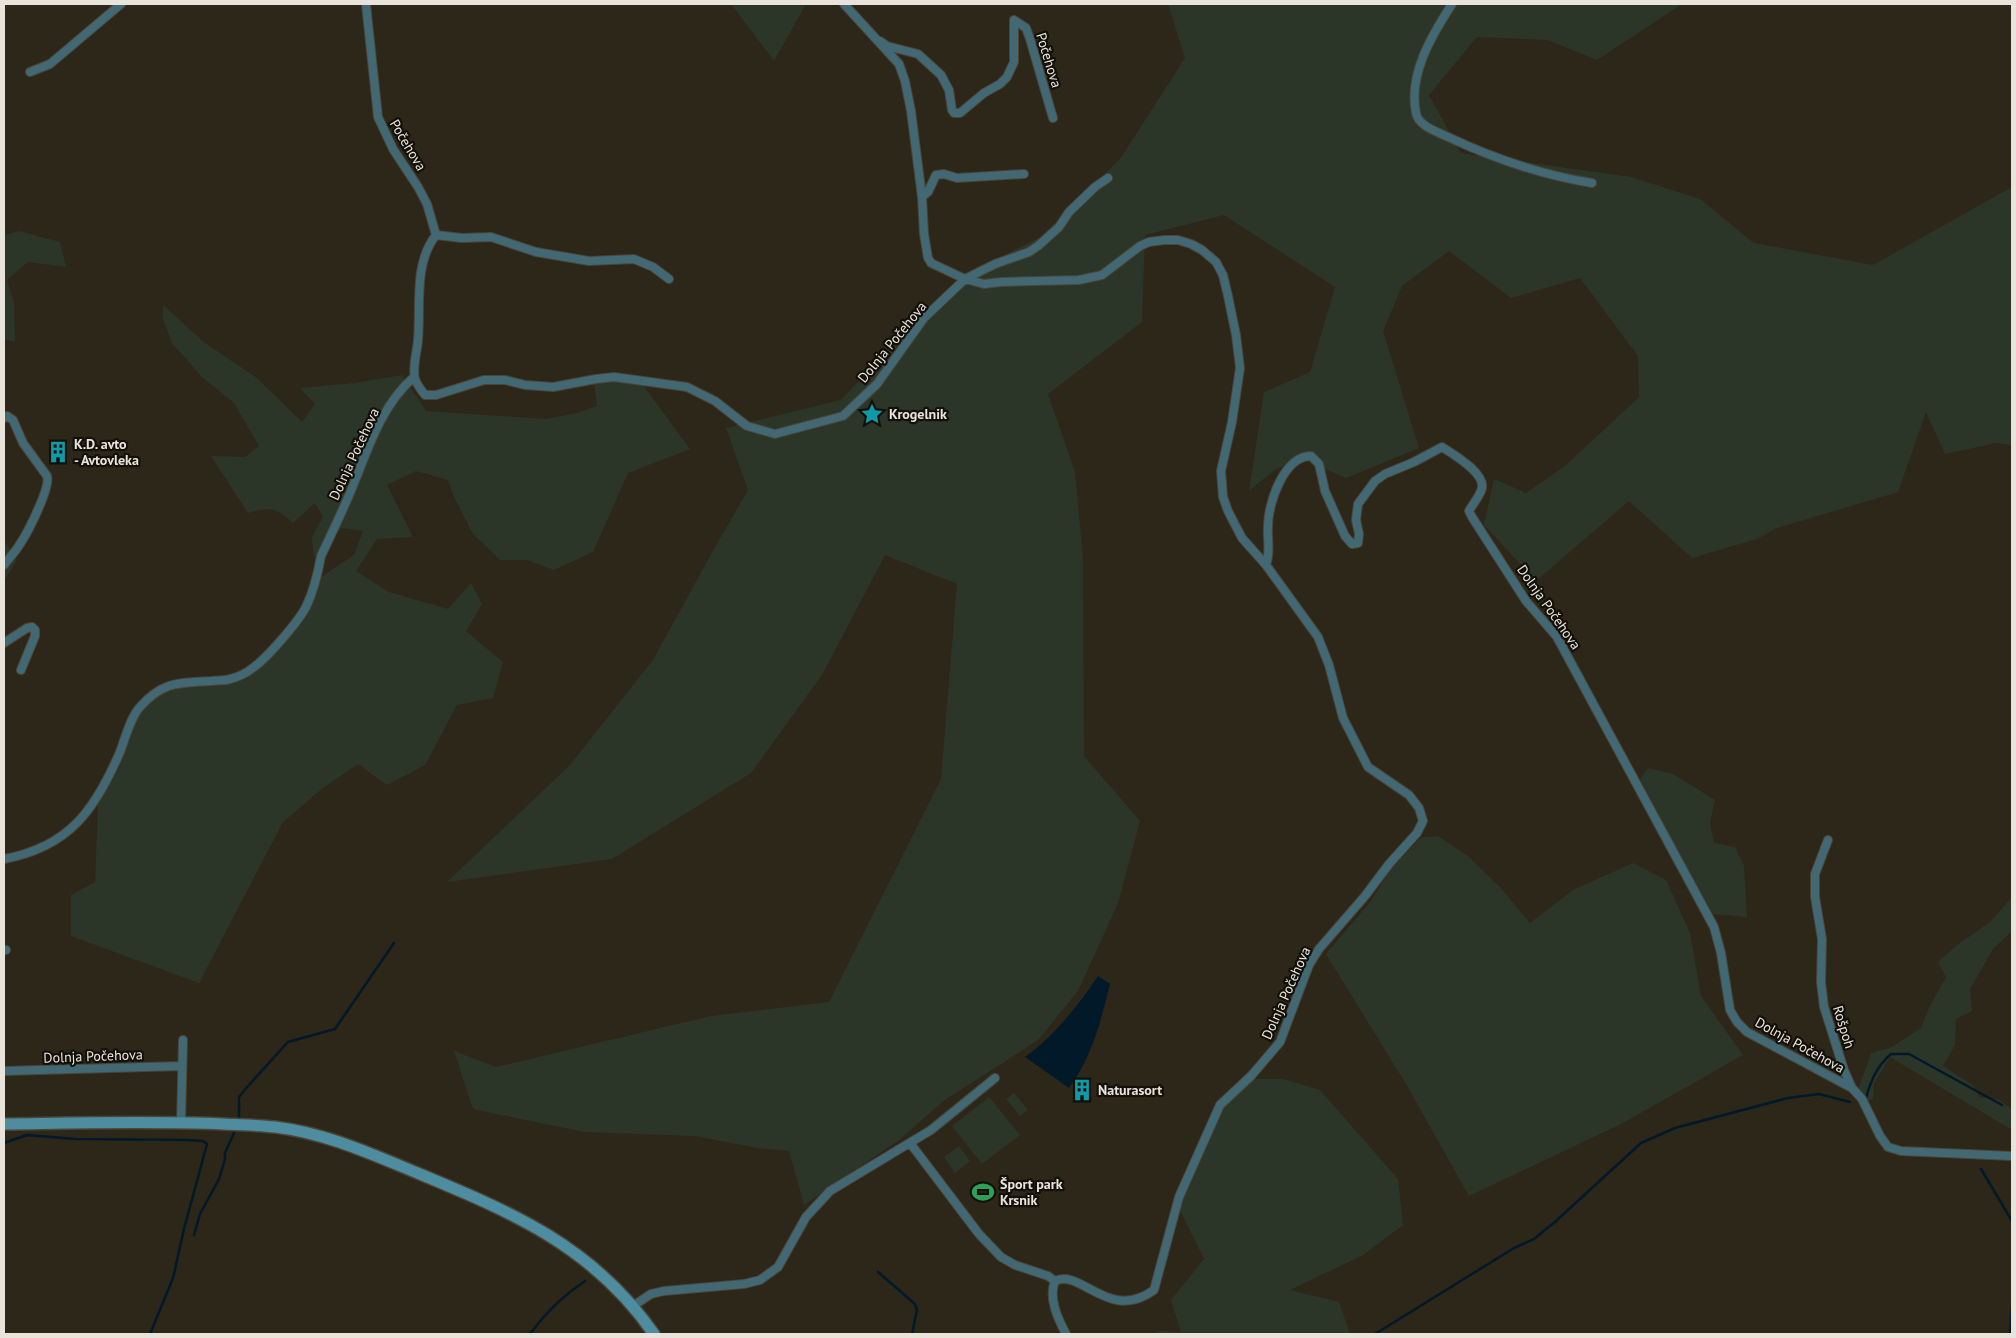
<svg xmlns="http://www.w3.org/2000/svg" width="2016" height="1338" viewBox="0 0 2016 1338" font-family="'PT Sans',sans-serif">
	<rect width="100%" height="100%" fill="#2d2719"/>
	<path fill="#2b3629" d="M 731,4 L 806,4 L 774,61 Z
		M 1168,4 L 1682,4 L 1597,60 L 1548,40 L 1477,37 L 1429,95 L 1461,153 L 1631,177 L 1700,199 L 1754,243 L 1873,265 L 2012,187 L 2012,445 L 1996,443 L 1945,454 L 1926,412 L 1898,492 L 1777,528 L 1757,539 L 1692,558 L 1629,501 L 1536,581 L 1484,525 L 1494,479 L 1526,493 L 1565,466 L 1639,397 L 1638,356 L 1580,278 L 1511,298 L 1449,251 L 1402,286 L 1383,331 L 1419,448 L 1346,478 L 1305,460 L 1276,469 L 1249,491 L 1264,392 L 1310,372 L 1335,287 L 1224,215 L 1145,235 L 1142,322 L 1048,394 L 1075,472 L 1083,559 L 1084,756 L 1140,821 L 1118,903 L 1078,991 L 1038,1040 L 942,1102 L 899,1140 L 804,1205 L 789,1151 L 757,1148 L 695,1136 L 584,1132 L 473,1109 L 454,1051 L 496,1067 L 711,1016 L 829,1002 L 941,779 L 957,584 L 885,555 L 822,675 L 751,773 L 612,859 L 447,882 L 570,765 L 653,660 L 715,547 L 748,490 L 726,428 L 841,400 L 896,341 L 978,269 L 1042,236 L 1120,159 L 1185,58 Z
		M 19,231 L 60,242 L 66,267 L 28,262 L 7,280 L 14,303 L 15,342 L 4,339 L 4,235 Z
		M 163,305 L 205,343 L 257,378 L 302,422 L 315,404 L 300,388 L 355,383 L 402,375 L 426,411 L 545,419 L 577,413 L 597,406 L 594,382 L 618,381 L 643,385 L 690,449 L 628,473 L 593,552 L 554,570 L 527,560 L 500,560 L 473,534 L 454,497 L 448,480 L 416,471 L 387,485 L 413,537 L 377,539 L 356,571 L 389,592 L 448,609 L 471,583 L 482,604 L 466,631 L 503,662 L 493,698 L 457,705 L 425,765 L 387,785 L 358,764 L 323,788 L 283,822 L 199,983 L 71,936 L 71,895 L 95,882 L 98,804 L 118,770 L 140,709 L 160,691 L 174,685 L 230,681 L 255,669 L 286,636 L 318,579 L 354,555 L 363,531 L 342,528 L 314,557 L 312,537 L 323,517 L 315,503 L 293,523 C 277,508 270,506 248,513 L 211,456 L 245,457 L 259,446 L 234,403 L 202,377 L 172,343 L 163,319 Z
		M 4,540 L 17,560 L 4,581 Z
		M 1648,768 L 1673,774 L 1715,800 L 1710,823 L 1714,843 L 1735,847 L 1744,866 L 1747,917 L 1713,914 L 1668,834 L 1640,779 Z
		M 1438,836 L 1468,856 L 1499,886 L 1530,923 L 1573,890 L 1633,863 L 1666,880 L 1690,933 L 1701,996 L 1743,1055 L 1623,1123 L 1469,1196 L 1406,1084 L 1326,954 L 1371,901 L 1392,867 L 1422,837 Z
		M 2012,897 L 2012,931 L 1993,949 L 1970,989 L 1972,1011 L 1956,1019 L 1955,1045 L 1943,1066 L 1974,1086 L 1979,1097 L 1999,1100 L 2012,1109 L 2012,1130 L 1890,1057 L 1874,1083 L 1873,1098 L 1866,1103 L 1858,1090 L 1871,1053 L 1892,1047 L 1921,1028 L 1929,1008 L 1946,977 L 1938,962 L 1957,945 L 1990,922 Z
		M 1253,1079 L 1283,1079 L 1320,1090 L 1398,1179 L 1403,1225 L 1363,1255 L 1290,1290 L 1339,1302 L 1350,1334 L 1151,1334 L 1162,1331 L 1181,1332 L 1171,1300 L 1204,1259 L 1178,1206 L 1222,1107 Z
		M 1014,1093 L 1028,1110 L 1020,1116 L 1006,1099 Z
		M 989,1097 L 1020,1135 L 982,1164 L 952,1126 Z
		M 959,1146 L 970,1161 L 955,1173 L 944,1157 Z"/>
	<path fill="#011929" d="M 1098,976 L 1110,984 C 1101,1021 1092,1057 1069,1088 L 1025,1057 C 1055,1035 1077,1007 1098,976 Z"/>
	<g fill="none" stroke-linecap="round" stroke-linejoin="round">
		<path stroke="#011929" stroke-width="2.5" d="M 1866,1098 C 1871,1080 1877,1066 1891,1054 L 1909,1054 L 2002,1105
			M 239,1117 L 239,1097 L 248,1086 L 288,1042 L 335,1029 L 394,943
			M 4,1143 L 27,1135 L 75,1139 L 187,1140 L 203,1141 L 207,1144 L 184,1229 L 173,1278 L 150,1334
			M 1981,1169 L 2012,1221
			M 194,1235 L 200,1214 L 219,1179 L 225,1159 L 225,1153 L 234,1133
			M 878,1272 L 915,1304 L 917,1310 L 912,1334
			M 530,1334 C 545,1313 564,1295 585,1281
			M 1375,1334 L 1514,1248 L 1534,1239 L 1556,1221 L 1641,1143 L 1675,1128 L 1788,1098 L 1819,1094 L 1850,1102
			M 2010,1334 L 2012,1307"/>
		<g stroke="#4b4538" stroke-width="10">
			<path id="street" d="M 366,4 L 378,117 L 393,149 L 418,187 L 427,204 L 436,235 C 413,264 421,307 418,340 C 417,352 412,368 415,379 C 417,385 421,390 425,395 L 436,395 L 484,380 L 505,380 L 525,385 L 553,387 L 596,379 L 614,377 L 687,387 L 715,401 L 747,426 L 775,434 L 843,416 L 877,384 L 924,318 L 965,279 L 995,264 L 1029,252 L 1038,246 L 1059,227 L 1069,212 L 1095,187 L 1108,178
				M 844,4 L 899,64 L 905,81 L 911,111 L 922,197 L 924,234 L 928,258 L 931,263 L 965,279 L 984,284 L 1001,282 L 1079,280 L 1102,275 L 1140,246 L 1149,242 L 1164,240 L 1178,240 L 1191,244 L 1202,250 L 1216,262 L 1223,275 L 1228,296 L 1236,335 L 1240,368 L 1232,422 L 1221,471 L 1223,497 L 1228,511 L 1242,538 L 1266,565 L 1318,637 L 1329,665 L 1343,718 L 1368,767 L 1409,795 L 1419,808 L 1423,821 L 1417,833 L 1389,864 L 1365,896 L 1319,949 L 1309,965 L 1280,1042 L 1251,1076 L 1220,1105 L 1179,1197 L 1154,1290 C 1109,1323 1081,1268 1055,1281
				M 1452,4 C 1432,35 1408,74 1416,113 C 1418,126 1438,132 1448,137 C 1495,159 1541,175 1592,183
				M 880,41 L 887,46 L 918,54 L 941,75 L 949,90 L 952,110 L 954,113 L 960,113 L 984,93 L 1000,84 L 1007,77 L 1014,62 L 1014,20 L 1026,28 L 1030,39 L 1053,118
				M 30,72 L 50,64 L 121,4
				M 922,197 L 928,192 L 936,175 L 944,174 L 957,178 L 1024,174
				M 436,235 L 462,238 L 491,237 L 536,252 L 589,261 L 634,259 L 653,267 L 669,279
				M 4,418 L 7,416 L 13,420 L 23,443 L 47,476 C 51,487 28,532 20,544 C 16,551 9,558 4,565
				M 1266,565 C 1271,551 1267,541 1268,526 C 1268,503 1284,456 1311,456 L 1319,464 L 1325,491 L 1345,536 L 1352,544 L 1358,543 L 1359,534 L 1356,520 L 1358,504 L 1375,481 L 1385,474 L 1414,462 L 1442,447 C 1453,454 1489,475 1481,491 C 1478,498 1473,504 1469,511 L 1472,517 L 1526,601 L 1557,637 L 1714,927 L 1721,953 L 1730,1010 L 1737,1022 L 1747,1032 L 1852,1088
				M 4,643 L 27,628 L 32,627 L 35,630 L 35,636 L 21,670
				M 1828,840 L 1815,874 L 1815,897 L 1822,939 L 1821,982 L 1824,1007 L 1844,1070 L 1852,1088 L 1862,1099 L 1880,1136 L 1888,1147 L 1901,1151 L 2012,1156
				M 4,859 C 69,847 95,810 120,752 C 125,739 131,716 140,707 C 163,681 179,683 211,681 C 217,680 225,681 230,679 C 238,677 248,672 254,667 C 268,657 298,622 306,607 C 314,590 318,573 321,556 C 331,535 341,514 350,493 C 367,453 380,406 414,377
				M 4,950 L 6,950
				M 4,1071 L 182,1066
				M 181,1123 L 183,1040
				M 910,1143 L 979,1234 L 1001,1257 L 1015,1265 L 1048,1276 L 1055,1281
				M 1055,1281 C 1048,1298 1058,1319 1066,1334
				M 633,1306 L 651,1294 L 664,1291 L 744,1284 L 760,1280 L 778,1267 L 806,1217 L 830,1191 L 931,1130 L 995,1078"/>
		</g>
		<g stroke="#4b4538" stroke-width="14">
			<path id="secondary" d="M 4,1124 C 77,1123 150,1121 223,1124 C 240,1125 258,1125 275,1127 C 325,1133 369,1153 415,1172 C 511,1212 592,1245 654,1334"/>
		</g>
		<use href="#street" stroke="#426874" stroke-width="8"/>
		<use href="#secondary" stroke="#4d8d9f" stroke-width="11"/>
	</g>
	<defs>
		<g id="sight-bare" transform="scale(1.725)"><path d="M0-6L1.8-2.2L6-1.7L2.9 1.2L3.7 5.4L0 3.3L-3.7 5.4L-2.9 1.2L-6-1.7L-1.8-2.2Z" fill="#0f9aa8" stroke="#13100a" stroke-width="2.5" paint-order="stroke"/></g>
		<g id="building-bare" transform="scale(1.725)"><path d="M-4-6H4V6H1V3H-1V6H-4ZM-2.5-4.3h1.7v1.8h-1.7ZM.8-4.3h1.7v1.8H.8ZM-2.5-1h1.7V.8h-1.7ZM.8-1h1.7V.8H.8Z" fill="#0f9aa8" stroke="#13100a" stroke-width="2.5" paint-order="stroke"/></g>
		<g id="stadium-bare" transform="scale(1.725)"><path d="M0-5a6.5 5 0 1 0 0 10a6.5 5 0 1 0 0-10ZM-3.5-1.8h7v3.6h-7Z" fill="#2e9e5b" stroke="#13100a" stroke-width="2.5" paint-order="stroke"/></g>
	</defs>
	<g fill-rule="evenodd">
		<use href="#sight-bare" x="872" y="414"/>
		<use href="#building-bare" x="58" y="452"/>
		<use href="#building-bare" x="1082" y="1090"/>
		<use href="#stadium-bare" x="983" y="1192"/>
	</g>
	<g text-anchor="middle" stroke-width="4.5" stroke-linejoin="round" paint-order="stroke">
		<g font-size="14" fill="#e8e4db" stroke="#13100a">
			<text transform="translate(1049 60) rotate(73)" y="5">Počehova</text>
			<text transform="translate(408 145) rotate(59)" y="5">Počehova</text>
			<text transform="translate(892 342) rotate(-51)" y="5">Dolnja Počehova</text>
			<text transform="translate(354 454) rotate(-65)" y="5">Dolnja Počehova</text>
			<text transform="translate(1549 607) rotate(55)" y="5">Dolnja Počehova</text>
			<text transform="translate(1286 993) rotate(-66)" y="5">Dolnja Počehova</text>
			<text transform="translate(1844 1027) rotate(73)" y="5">Rošpoh</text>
			<text transform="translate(1800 1045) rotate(29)" y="5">Dolnja Počehova</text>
			<text transform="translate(93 1056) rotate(-2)" y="5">Dolnja Počehova</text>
		</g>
		<g font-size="14" font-weight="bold" fill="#e8e4db" stroke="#13100a" text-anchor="start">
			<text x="889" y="419">Krogelnik</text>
			<text x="74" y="449">K.D. avto<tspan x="74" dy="16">- Avtovleka</tspan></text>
			<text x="1098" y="1095">Naturasort</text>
			<text x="1000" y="1189">Šport park<tspan x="1000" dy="16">Krsnik</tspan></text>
		</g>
	</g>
	<rect width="2016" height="1338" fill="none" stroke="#e8e4db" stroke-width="10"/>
</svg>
